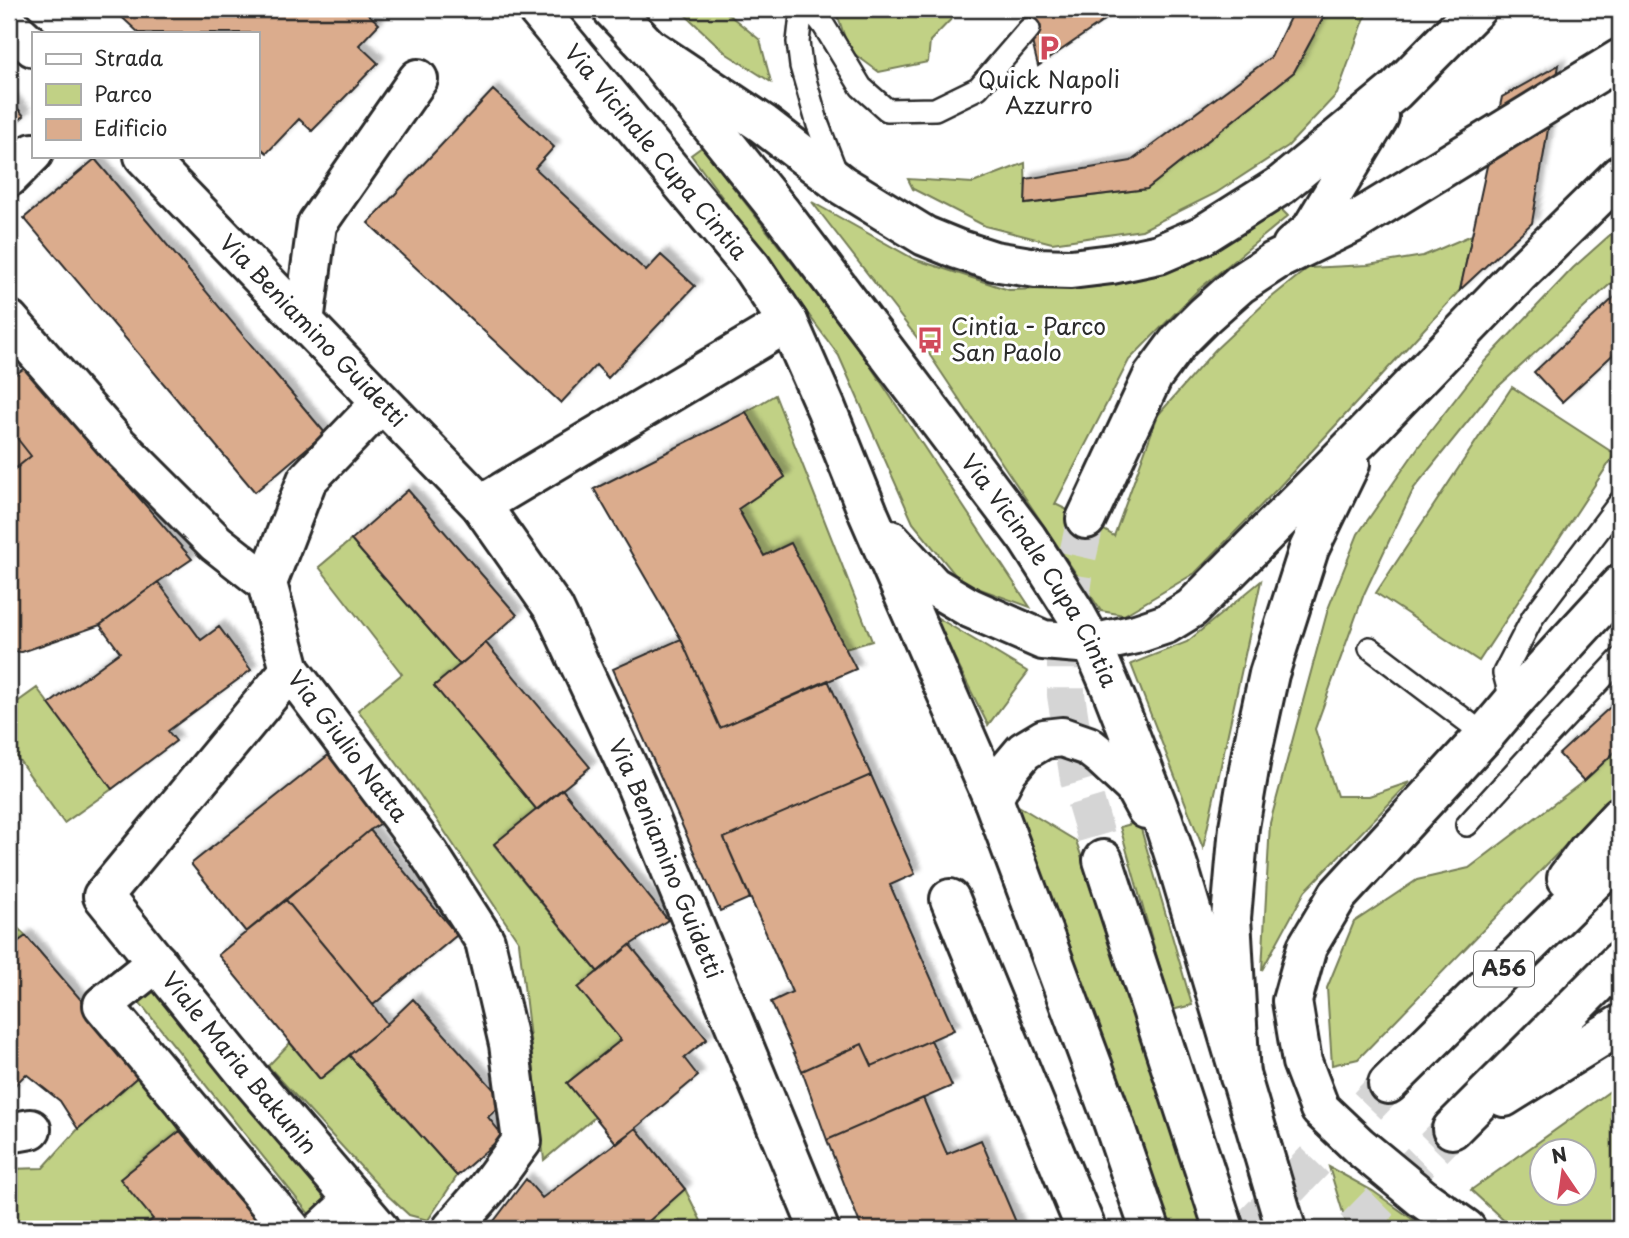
<svg xmlns="http://www.w3.org/2000/svg" width="1629" height="1238" viewBox="0 0 1629 1238" font-family="'Playpen Sans',sans-serif">
	<defs>
		<filter id="shadow"><feDropShadow dx="6" dy="-6" stdDeviation="2" flood-color="#0004"/></filter>
	</defs>
	<rect width="100%" height="100%" fill="#fff"/>
	<filter id="ink" filterUnits="userSpaceOnUse"><feTurbulence type="fractalNoise" baseFrequency=".0143" numOctaves="2"/><feDisplacementMap in="SourceGraphic" scale="14" xChannelSelector="R" yChannelSelector="G"/><feConvolveMatrix kernelMatrix="1 2 1 2 8 2 1 2 1" color-interpolation-filters="sRGB"/></filter>
	<g filter="url(#ink)">
		<path fill="#c1d185" stroke="#767e58" stroke-width="2" fill-rule="evenodd" d="M 679,9 L 722,9 L 760,40 L 771,82 L 727,54 Z
			M 832,9 L 961,9 L 930,41 L 928,62 L 879,72 L 849,50 L 839,20 Z
			M 1328,9 L 1368,9 L 1337,94 L 1288,146 L 1216,193 L 1142,230 L 1052,243 L 985,226 L 913,189 L 908,179 L 973,183 L 1025,163 L 1026,204 L 1147,189 L 1294,72 Z
			M 702,147 L 861,352 L 1030,607 L 961,582 L 913,523 L 839,356 L 691,155 Z
			M 812,202 L 914,259 L 1009,290 L 1098,287 L 1178,262 L 1279,207 L 1288,216 L 1198,290 L 1129,360 L 1055,504 L 1086,519 L 1114,536 L 1158,415 L 1215,350 L 1267,301 L 1308,268 L 1368,265 L 1423,256 L 1472,235 L 1460,290 L 1278,488 L 1195,573 L 1124,615 L 1101,611 L 925,348 Z
			M 1620,226 L 1620,275 L 1489,395 L 1414,488 L 1364,594 L 1315,729 L 1337,796 L 1369,796 L 1410,782 L 1305,891 L 1262,970 L 1270,823 L 1328,609 L 1358,534 L 1419,446 L 1485,361 L 1573,268 Z
			M 1512,387 L 1615,454 L 1479,661 L 1376,593 Z
			M 775,395 L 872,641 L 845,649 L 790,543 L 764,556 L 738,509 L 785,477 L 746,412 Z
			M 351,540 L 460,665 L 434,686 L 537,810 L 494,845 L 598,972 L 579,988 L 621,1040 L 567,1083 L 595,1117 L 544,1160 L 519,942 L 420,795 L 358,710 L 402,674 L 319,567 Z
			M 1261,581 L 1203,848 L 1131,664 L 1187,642 Z
			M 933,615 L 1028,672 L 988,725 Z
			M 37,688 L 112,789 L 64,823 L 9,746 L 9,708 Z
			M 1620,747 L 1620,789 L 1358,1059 L 1332,1065 L 1327,988 L 1354,922 L 1417,880 L 1469,868 L 1584,781 Z
			M 1017,805 L 1076,841 L 1209,1223 L 1193,1229 L 1168,1229 Z
			M 1139,822 L 1192,1005 L 1172,1010 L 1120,827 Z
			M 9,920 L 26,936 L 9,948 Z
			M 158,980 L 362,1229 L 321,1229 L 136,998 Z
			M 290,1043 L 320,1079 L 349,1055 L 457,1176 L 428,1220 L 409,1215 L 384,1192 L 268,1066 Z
			M 143,1072 L 180,1131 L 153,1219 L 141,1229 L 9,1229 L 9,1169 L 43,1168 L 78,1129 Z
			M 1620,1084 L 1620,1229 L 1513,1229 L 1471,1190 ZM 1542,1150 L 1584,1150 L 1584,1192 L 1542,1192 Z
			M 1329,1167 L 1373,1191 L 1426,1229 L 1348,1229 Z
			M 685,1189 L 705,1229 L 640,1229 Z"/>
		<path fill="#dbac8d" stroke="#2b2b2b" stroke-width="2" filter="url(#shadow)" d="M 113,9 L 363,9 L 379,24 L 359,45 L 378,63 L 312,131 L 299,119 L 267,153 L 257,145 L 257,33 L 139,33 Z
			M 1024,9 L 1121,9 L 1038,66 Z
			M 1294,9 L 1328,9 L 1294,72 L 1147,189 L 1025,204 L 1026,179 L 1131,161 L 1271,57 Z
			M 1559,65 L 1532,223 L 1460,290 L 1502,97 Z
			M 493,90 L 554,147 L 535,168 L 646,271 L 661,255 L 695,286 L 608,378 L 596,365 L 561,403 L 368,223 Z
			M 9,98 L 24,116 L 9,129 Z
			M 95,159 L 325,433 L 255,492 L 24,218 Z
			M 1620,292 L 1620,348 L 1562,402 L 1534,372 Z
			M 26,367 L 192,559 L 158,582 L 100,625 L 22,652 L 9,651 L 9,474 L 31,456 L 9,428 L 9,379 Z
			M 746,412 L 785,477 L 738,509 L 764,556 L 791,543 L 856,669 L 720,728 L 681,639 L 594,489 Z
			M 9,428 L 31,456 L 9,474 Z
			M 408,490 L 517,615 L 460,665 L 351,540 Z
			M 158,582 L 201,640 L 219,627 L 251,670 L 168,731 L 176,741 L 112,789 L 49,704 L 120,652 L 100,625 Z
			M 681,639 L 720,728 L 828,680 L 871,775 L 724,838 L 750,898 L 720,911 L 613,669 Z
			M 486,643 L 590,767 L 537,810 L 434,686 Z
			M 1620,698 L 1620,747 L 1584,781 L 1559,754 Z
			M 331,753 L 385,821 L 370,830 L 246,932 L 191,864 Z
			M 871,775 L 915,874 L 890,885 L 954,1030 L 872,1066 L 862,1044 L 802,1071 L 771,1002 L 792,992 L 724,838 Z
			M 562,789 L 668,920 L 630,945 L 598,972 L 494,844 Z
			M 370,830 L 457,935 L 373,1005 L 286,900 Z
			M 286,900 L 373,1005 L 387,1024 L 320,1079 L 218,955 Z
			M 26,936 L 143,1072 L 78,1129 L 60,1101 L 26,1074 L 9,1091 L 9,948 Z
			M 630,945 L 707,1039 L 684,1058 L 698,1076 L 617,1144 L 567,1083 L 621,1040 L 578,988 Z
			M 413,999 L 505,1102 L 488,1117 L 503,1136 L 457,1176 L 349,1055 L 387,1024 Z
			M 931,1040 L 952,1086 L 827,1140 L 802,1071 L 862,1044 L 872,1066 Z
			M 923,1098 L 947,1154 L 981,1140 L 1019,1229 L 862,1229 L 827,1140 Z
			M 636,1128 L 685,1189 L 640,1229 L 488,1229 L 526,1179 L 542,1198 Z
			M 180,1131 L 264,1229 L 141,1229 L 153,1219 L 120,1179 Z"/>
		<g fill="none" stroke-linecap="round" stroke-linejoin="round">
			<path stroke="#d5d5d5" stroke-width="38" stroke-dasharray="38 19" stroke-linecap="butt" d="M 1086,519 L 1076,563 L 1066,632 L 1066,695 L 1079,779 L 1103,860
				M 1249,1229 L 1388,1084
				M 1354,1229 L 1452,1129"/>
			<g stroke="#2b2b2b" stroke-width="26">
				<path id="lane" d="M 811,9 L 824,26 L 861,87 L 887,110 L 935,109 L 978,88 L 1029,29
					M 801,15 L 798,42 L 801,66 L 818,125 L 838,177
					M 1370,648 L 1485,735
					M 1512,703 L 1504,673 L 1533,617 L 1620,502
					M 1467,825 L 1534,751 L 1620,659"/>
			</g>
			<g stroke="#2b2b2b" stroke-width="44">
				<g id="street">
					<path d="M 9,25 L 33,47"/>
					<path id="s1" d="M 144,156 L 481,505 L 554,609 L 636,785 L 819,1229"/>
					<path d="M 9,177 L 33,153"/>
					<path id="s2" d="M 9,320 L 118,445 L 216,543 L 267,583 L 290,670 L 429,854 L 485,941 L 509,1044 L 522,1141 L 486,1190 L 452,1229"/>
					<path d="M 304,322 L 317,224 L 418,79"/>
					<path d="M 481,505 L 788,322"/>
					<path d="M 267,583 L 307,480 L 381,403"/>
					<path id="s3" d="M 290,670 L 103,896 L 249,1077 L 379,1229"/>
					<path d="M 950,899 L 1086,1229"/>
					<path d="M 157,962 L 103,1005 L 291,1229"/>
					<path d="M 9,1133 L 31,1129"/>
					<path d="M 323,1229 L 354,1200"/>
					<path d="M 1466,1229 L 1422,1198 L 1359,1146 L 1320,1109 L 1302,1062 L 1292,1001 L 1307,947 L 1338,895 L 1485,735 L 1512,703 L 1620,585"/>
				</g>
			</g>
			<g stroke="#2b2b2b" stroke-width="44">
				<g id="secondary">
					<path id="s4" d="M 537,9 L 752,268 L 788,322 L 826,408 L 869,515 L 993,799 L 1109,1110 L 1150,1229"/>
					<path id="s5" d="M 612,9 L 648,47 L 782,214 L 1027,538 L 1074,611 L 1092,644 L 1112,690 L 1163,820 L 1179,869 L 1286,1229"/>
					<path d="M 891,540 L 933,586 L 970,608 L 1043,640 L 1092,644"/>
					<path d="M 993,799 L 1008,770 L 1024,751 L 1044,739 L 1062,737 L 1088,746 L 1102,757 L 1134,787 L 1146,809"/>
				</g>
			</g>
			<g stroke="#2b2b2b" stroke-width="44">
				<path id="highway" d="M 648,47 L 763,124 L 842,185 L 925,236 L 957,249 L 994,261 L 1036,268 L 1071,269 L 1112,264 L 1159,254 L 1201,236 L 1280,186 L 1395,91 L 1476,9
					M 1292,246 L 1311,230 L 1379,117
					M 1086,519 L 1153,376 L 1179,341 L 1205,315 L 1240,284 L 1275,261 L 1351,224 L 1620,59
					M 1092,644 L 1136,634 L 1166,624 L 1192,608 L 1365,434 L 1518,275 L 1620,175
					M 1103,860 L 1224,1229
					M 1567,878 L 1589,849 L 1620,816
					M 1240,1077 L 1231,918 L 1239,827 L 1252,752 L 1269,674 L 1309,549 L 1350,464
					M 1388,1084 L 1620,855
					M 1504,1097 L 1620,1025
					M 1452,1129 L 1620,961"/>
			</g>
			<use href="#lane" stroke="#fff" stroke-width="21"/>
			<use href="#street" stroke="#fff" stroke-width="38"/>
			<use href="#secondary" stroke="#fff" stroke-width="38"/>
			<use href="#highway" stroke="#fff" stroke-width="38"/>
		</g>
	</g>
	<defs>
		<g id="parking-bare" transform="scale(2.1)"><path d="M-3.5-5.5H1a3.5 3.5 0 0 1 0 7H-1V5.5H-3.5ZM-1-3.4V-.6H.8a1.4 1.4 0 0 0 0-2.8Z" fill="#d1495b" stroke="#fff" stroke-width="2.5" paint-order="stroke"/></g>
		<g id="bus-bare" transform="scale(2.1)"><path d="M-5-6H5V4H4V6H2V4H-2V6H-4V4H-5ZM-3.5-4V0h7V-4ZM-3.5 1.2v1.5H-2V1.2ZM2 1.2v1.5H3.5V1.2Z" fill="#d1495b" stroke="#fff" stroke-width="2.5" paint-order="stroke"/></g>
	</defs>
	<g fill-rule="evenodd">
		<use href="#parking-bare" x="1049" y="48"/>
		<use href="#bus-bare" x="930" y="340"/>
	</g>
	<g text-anchor="middle" stroke-width="6" stroke-linejoin="round" paint-order="stroke">
		<rect fill="#fff" stroke="#6b6b6b" stroke-width="2" x="1474" y="951.5" width="60" height="35" rx="5"/>
		<g font-size="21" font-weight="bold" fill="#2b2b2b">
			<text x="1504" y="976">A56</text>
		</g>
		<g font-size="23" fill="#2b2b2b" stroke="#fff">
			<text x="1049" y="88">Quick Napoli<tspan x="1049" dy="26">Azzurro</tspan></text>
			<text x="951" y="335" text-anchor="start">Cintia - Parco<tspan x="951" dy="26">San Paolo</tspan></text>
		</g>
		<g font-size="23" fill="#2b2b2b" stroke="#fff">
			<text dy="8" stroke="none"><textPath href="#s4" startOffset="186">Via Vicinale Cupa Cintia</textPath></text>
			<text dy="8" stroke="none"><textPath href="#s1" startOffset="243">Via Beniamino Guidetti</textPath></text>
			<text dy="8" stroke="none"><textPath href="#s5" startOffset="707">Via Vicinale Cupa Cintia</textPath></text>
			<text dy="8" stroke="none"><textPath href="#s2" startOffset="555">Via Giulio Natta</textPath></text>
			<text dy="8" stroke="none"><textPath href="#s1" startOffset="886">Via Beniamino Guidetti</textPath></text>
			<text dy="8" stroke="none"><textPath href="#s3" startOffset="509">Viale Maria Bakunin</textPath></text>
		</g>
	</g>
	<rect width="1629" height="1238" fill="none" stroke="#fff" stroke-width="35"/>
	<rect x="18" y="18" width="1594" height="1203" fill="none" stroke="#2b2b2b" stroke-width="2.5" filter="url(#ink)"/>
	<rect x="32" y="32" width="228" height="126" fill="#ffffff" stroke="#aaaaaa" stroke-width="2"/>
	<rect x="46" y="54" width="35" height="10" fill="#ffffff" stroke="#aaaaaa" stroke-width="2"/>
	<text x="94" y="66" font-size="21" fill="#2b2b2b">Strada</text>
	<rect x="46" y="84" width="35" height="21" fill="#c1d185" stroke="#aaaaaa" stroke-width="2"/>
	<text x="94" y="102" font-size="21" fill="#2b2b2b">Parco</text>
	<rect x="46" y="119" width="35" height="21" fill="#dbac8d" stroke="#aaaaaa" stroke-width="2"/>
	<text x="94" y="136" font-size="21" fill="#2b2b2b">Edificio</text>
	<g transform="translate(1563 1172) rotate(347)"><circle r="33" fill="#ffffff" stroke="#aaaaaa" stroke-width="2"/>
	<path d="M0-5L12 26L0 18L-12 26Z" fill="#d1495b"/>
	<text y="-10" font-size="19" font-weight="bold" text-anchor="middle" fill="#2b2b2b">N</text>
	</g>
</svg>
